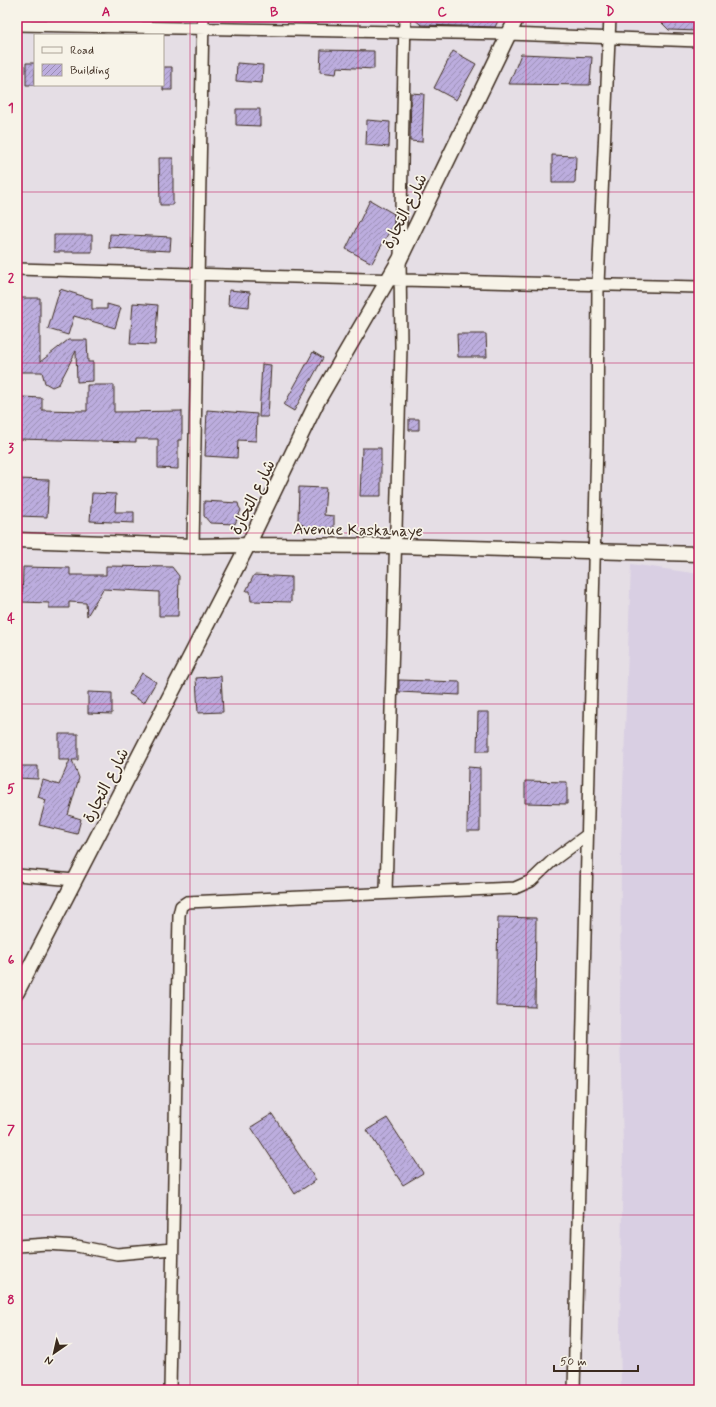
<svg xmlns="http://www.w3.org/2000/svg" width="716" height="1407" viewBox="0 0 716 1407" font-family="Mynerve,'Playpen Sans Arabic',sans-serif">
	<defs>
		<pattern id="building-hatch" width="6" height="6" patternUnits="userSpaceOnUse"><rect width="6" height="6" fill="#bcadde"/><path d="M-1 1l2-2M0 6l6-6M5 7l2-2" fill="none" stroke="#9a8db3"/></pattern>
	</defs>
	<rect width="100%" height="100%" fill="#e5dee5"/>
	<filter id="ink" filterUnits="userSpaceOnUse"><feTurbulence type="fractalNoise" baseFrequency=".025" numOctaves="2"/><feDisplacementMap in="SourceGraphic" scale="8" xChannelSelector="R" yChannelSelector="G"/><feConvolveMatrix kernelMatrix="1 2 1 2 8 2 1 2 1" color-interpolation-filters="sRGB"/></filter>
	<g filter="url(#ink)">
		<path fill="#d9cfe3" d="M 631,564 L 699,574 L 699,1390 L 621,1390 L 620,1331 L 623,1147 L 620,1032 L 621,845 Z"/>
		<path fill="url(#building-hatch)" stroke="#3b2a1e" d="M 412,17 L 500,17 L 495,27 L 421,25 Z
			M 656,17 L 699,17 L 699,31 L 669,30 Z
			M 321,50 L 374,51 L 374,69 L 337,67 L 336,74 L 320,72 Z
			M 453,51 L 476,64 L 456,100 L 434,88 Z
			M 521,54 L 592,57 L 590,85 L 509,84 Z
			M 26,63 L 35,63 L 35,85 L 26,85 Z
			M 237,63 L 263,65 L 262,83 L 236,81 Z
			M 163,67 L 172,67 L 172,90 L 163,90 Z
			M 411,93 L 424,94 L 422,142 L 410,141 Z
			M 236,109 L 260,109 L 260,126 L 236,125 Z
			M 367,120 L 390,122 L 389,147 L 366,145 Z
			M 552,155 L 576,156 L 575,183 L 552,183 Z
			M 159,158 L 173,158 L 173,205 L 160,205 Z
			M 370,200 L 394,214 L 394,223 L 372,263 L 346,249 Z
			M 110,234 L 171,237 L 170,251 L 109,248 Z
			M 54,235 L 92,235 L 92,252 L 54,252 Z
			M 60,289 L 92,299 L 92,309 L 107,309 L 107,304 L 121,308 L 115,328 L 74,316 L 68,335 L 48,329 Z
			M 229,290 L 250,292 L 249,307 L 228,305 Z
			M 17,298 L 40,298 L 40,362 L 68,340 L 87,340 L 88,362 L 93,362 L 93,381 L 77,382 L 76,351 L 59,384 L 52,387 L 45,383 L 42,372 L 17,372 L 19,315 L 17,315 Z
			M 133,303 L 158,305 L 155,345 L 130,344 Z
			M 457,334 L 486,334 L 487,357 L 458,357 Z
			M 313,352 L 323,358 L 294,411 L 284,405 Z
			M 262,364 L 271,365 L 268,417 L 259,417 Z
			M 87,385 L 114,385 L 114,412 L 182,411 L 182,440 L 178,440 L 178,469 L 158,468 L 158,439 L 136,439 L 136,442 L 17,439 L 17,409 L 22,409 L 22,397 L 42,398 L 42,410 L 87,411 Z
			M 207,410 L 257,414 L 256,441 L 238,440 L 237,458 L 205,456 Z
			M 409,419 L 419,419 L 419,430 L 409,430 Z
			M 362,448 L 381,448 L 381,496 L 360,496 Z
			M 17,479 L 49,480 L 47,517 L 17,516 Z
			M 299,487 L 326,488 L 324,515 L 334,516 L 334,528 L 306,528 L 298,520 Z
			M 92,493 L 116,494 L 115,512 L 134,512 L 134,523 L 90,521 Z
			M 204,501 L 238,503 L 239,507 L 241,510 L 235,524 L 210,523 L 204,516 Z
			M 106,566 L 172,567 L 179,576 L 178,616 L 159,616 L 159,592 L 103,589 L 87,616 L 86,603 L 69,602 L 69,608 L 49,608 L 49,603 L 22,602 L 23,567 L 70,568 L 70,575 L 106,575 Z
			M 254,575 L 291,577 L 291,602 L 251,601 L 250,591 L 246,591 Z
			M 142,673 L 156,682 L 144,703 L 129,694 Z
			M 221,676 L 223,712 L 198,713 L 196,678 Z
			M 399,680 L 460,682 L 460,695 L 399,692 Z
			M 88,692 L 112,693 L 112,714 L 88,713 Z
			M 478,712 L 489,712 L 489,751 L 477,751 Z
			M 59,734 L 78,734 L 78,760 L 72,760 L 79,778 L 68,815 L 81,819 L 77,834 L 39,825 L 46,800 L 38,797 L 43,780 L 59,785 L 70,760 L 59,760 Z
			M 17,766 L 38,766 L 38,779 L 17,778 Z
			M 468,767 L 480,768 L 480,831 L 467,831 Z
			M 525,781 L 567,782 L 567,804 L 525,803 Z
			M 498,917 L 536,918 L 535,1007 L 496,1006 Z
			M 272,1114 L 316,1180 L 295,1194 L 251,1127 Z
			M 387,1118 L 423,1173 L 403,1185 L 367,1130 Z"/>
		<g fill="none" stroke-linecap="round" stroke-linejoin="round">
			<g stroke="#3b2a1e" stroke-width="14">
				<path id="minor" d="M 17,25 L 508,34 L 699,41
					M 17,269 L 402,280 L 699,287
					M 193,546 L 203,17
					M 17,875 L 74,880
					M 386,892 L 401,347 L 400,259 L 405,17
					M 17,1246 L 47,1244 L 77,1246 L 117,1254 L 172,1249
					M 170,1390 L 179,915 L 181,906 L 187,902 L 515,888 L 531,881 L 552,861 L 587,835
					M 574,1390 L 597,441 L 598,284 L 610,17"/>
			</g>
			<g stroke="#3b2a1e" stroke-width="17">
				<path id="tertiary" d="M 17,540 L 193,546 L 248,545 L 396,546 L 699,554
					M 17,992 L 248,545 L 317,402 L 400,259 L 517,17"/>
			</g>
			<use href="#minor" stroke="#f7f3e8" stroke-width="11"/>
			<use href="#tertiary" stroke="#f7f3e8" stroke-width="14"/>
		</g>
	</g>
	<path fill="none" stroke="#c2185b" stroke-width="1" stroke-opacity="0.55" d="M 190,17 L 190,1390M 358,17 L 358,1390M 526,17 L 526,1390M 17,192 L 699,192M 17,363 L 699,363M 17,533 L 699,533M 17,704 L 699,704M 17,874 L 699,874M 17,1044 L 699,1044M 17,1215 L 699,1215"/>
	<g text-anchor="middle" stroke-width="3.5" stroke-linejoin="round" paint-order="stroke">
		<g font-size="16" fill="#3b2a1e" stroke="#f7f3e8">
			<text transform="translate(404 211) rotate(-64)" y="6">شارع التجارة</text>
			<text transform="translate(252 497) rotate(-64)" y="6">شارع التجارة</text>
			<text transform="translate(358 529) rotate(1)" y="6">Avenue Kaskanaye</text>
			<text transform="translate(105 785) rotate(-63)" y="6">شارع التجارة</text>
		</g>
	</g>
	<rect width="716" height="1407" fill="none" stroke="#f7f3e8" stroke-width="44"/>
	<rect x="34" y="34" width="130" height="52" fill="#f7f3e8" stroke="#aca397"/>
	<rect x="42" y="47" width="20" height="6" fill="#f7f3e8" stroke="#aca397"/>
	<text x="70" y="54" font-size="12" fill="#3b2a1e">Road</text>
	<rect x="42" y="64" width="20" height="12" fill="url(#building-hatch)" stroke="#aca397"/>
	<text x="70" y="74" font-size="12" fill="#3b2a1e">Building</text>
	<g transform="translate(54 1353) rotate(214)" stroke="#f7f3e8" stroke-width="3" paint-order="stroke">
	<path d="M0-3L7 15L0 10L-7 15Z" fill="#3b2a1e"/>
	<text y="-6" font-size="11" font-weight="bold" text-anchor="middle" fill="#3b2a1e">N</text>
	</g>
	<path d="M554 1365v6h84v-6" fill="none" stroke="#3b2a1e" stroke-width="2"/>
	<text x="560" y="1365" font-size="12" fill="#3b2a1e" stroke="#f7f3e8" stroke-width="3" paint-order="stroke">50 m</text>
	<rect x="22" y="22" width="672" height="1363" fill="none" stroke="#c2185b" stroke-width="1.5"/>
	<g font-size="13" text-anchor="middle" font-weight="bold" fill="#c2185b">
		<text x="106" y="16">A</text>
		<text x="274" y="16">B</text>
		<text x="442" y="16">C</text>
		<text x="610" y="16">D</text>
		<text x="11" y="112">1</text>
		<text x="11" y="282">2</text>
		<text x="11" y="452">3</text>
		<text x="11" y="623">4</text>
		<text x="11" y="793">5</text>
		<text x="11" y="964">6</text>
		<text x="11" y="1134">7</text>
		<text x="11" y="1304">8</text>
	</g>
</svg>
